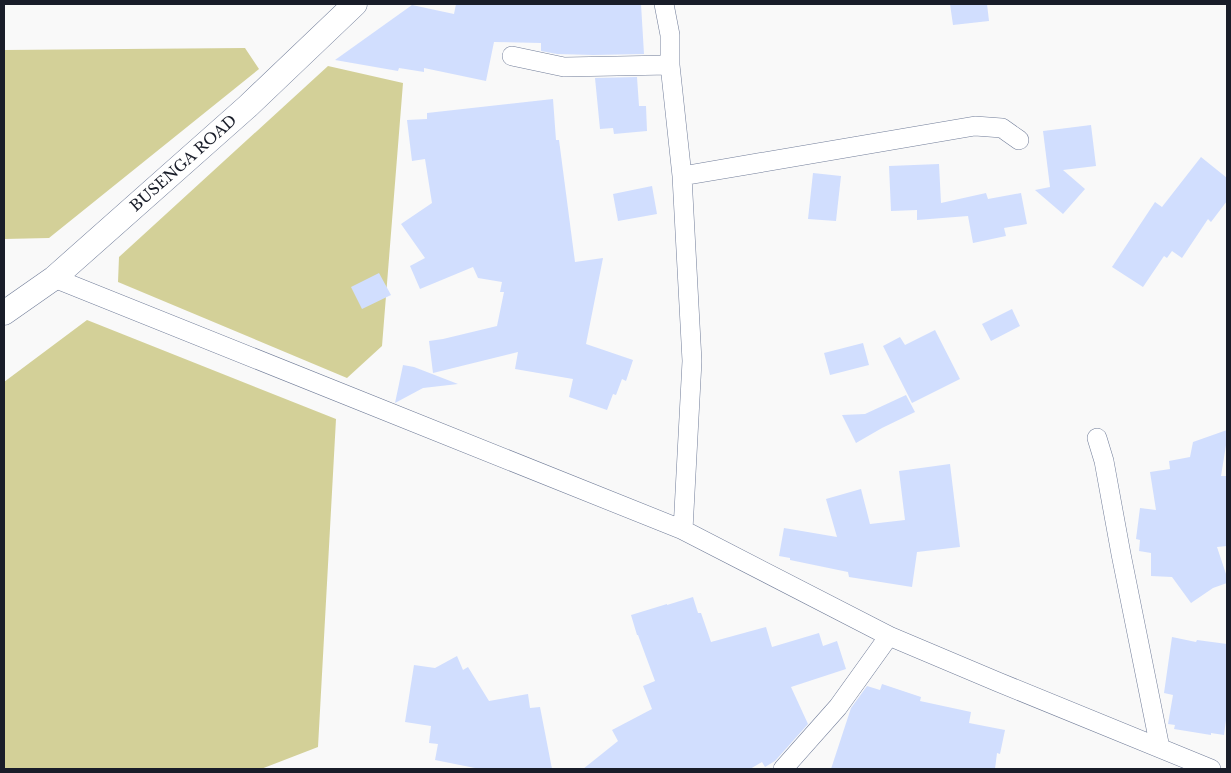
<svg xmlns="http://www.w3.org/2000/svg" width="1231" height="773" viewBox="0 0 1231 773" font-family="'Libre Baskerville',serif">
	<rect width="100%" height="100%" fill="#f9f9f9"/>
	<path fill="#d3d098" d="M 245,48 L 259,69 L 49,238 L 4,239 L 4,50 Z
		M 328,66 L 403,83 L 382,346 L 347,378 L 118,282 L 119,257 Z
		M 87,320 L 336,419 L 318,747 L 261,769 L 4,769 L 4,382 Z"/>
	<path fill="#d1defe" d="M 456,4 L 641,4 L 644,54 L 593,55 L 557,54 L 541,51 L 541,43 L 494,42 L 486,81 L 424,68 L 424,72 L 399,68 L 398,71 L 335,60 L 412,5 L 454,14 Z
		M 950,4 L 987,4 L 989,21 L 953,25 Z
		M 637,77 L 639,106 L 646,106 L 647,131 L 614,134 L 613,128 L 600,129 L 595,78 Z
		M 553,99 L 556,140 L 559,140 L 575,262 L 603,258 L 586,344 L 633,360 L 626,381 L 622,379 L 616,395 L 613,394 L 607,410 L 569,397 L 573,379 L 515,369 L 518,352 L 433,373 L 429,341 L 443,339 L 497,326 L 504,292 L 500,292 L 502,282 L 478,278 L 473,267 L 420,289 L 410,266 L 425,258 L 401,224 L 432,203 L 425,159 L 412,161 L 407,120 L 427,119 L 427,113 Z
		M 1091,125 L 1096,166 L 1063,170 L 1085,189 L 1063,214 L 1035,190 L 1050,187 L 1043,131 Z
		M 1201,157 L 1227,178 L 1227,201 L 1211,222 L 1208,219 L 1182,258 L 1172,251 L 1167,258 L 1164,256 L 1143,287 L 1112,267 L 1155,202 L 1162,207 Z
		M 939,164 L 941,203 L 986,193 L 988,199 L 1021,193 L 1027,224 L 1004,228 L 1006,236 L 973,243 L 968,216 L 917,220 L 917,210 L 891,211 L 889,166 Z
		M 813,173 L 841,176 L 836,221 L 808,219 Z
		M 652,186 L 657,214 L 618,221 L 613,194 Z
		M 379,273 L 391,295 L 362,309 L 351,287 Z
		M 1012,309 L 1020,326 L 991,341 L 982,324 Z
		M 935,330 L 960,379 L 912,403 L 883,346 L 900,337 L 905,345 Z
		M 863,343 L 869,365 L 830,375 L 824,353 Z
		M 403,365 L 414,367 L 458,384 L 423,388 L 395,403 Z
		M 906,395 L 915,412 L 882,428 L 856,443 L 842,415 L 865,414 Z
		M 1227,430 L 1227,439 L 1221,476 L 1227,476 L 1227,546 L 1217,547 L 1227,577 L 1227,583 L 1213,588 L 1191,603 L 1172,577 L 1151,576 L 1151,553 L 1139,551 L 1140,540 L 1136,539 L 1140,508 L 1156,510 L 1150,472 L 1170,469 L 1169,461 L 1190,457 L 1193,442 Z
		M 950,464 L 960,547 L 917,552 L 912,587 L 849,577 L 848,572 L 790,560 L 790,558 L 779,556 L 784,528 L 837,537 L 826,499 L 861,489 L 870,524 L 905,520 L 899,471 Z
		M 693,597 L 698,613 L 701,613 L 711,642 L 766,627 L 772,647 L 819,633 L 823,646 L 837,641 L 846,669 L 791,687 L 808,724 L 775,761 L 765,767 L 762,762 L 750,769 L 583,769 L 618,741 L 612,730 L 652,709 L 643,686 L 655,681 L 638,635 L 637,635 L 631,615 L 667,604 L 667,605 Z
		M 1172,637 L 1196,642 L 1197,640 L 1227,644 L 1227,713 L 1224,735 L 1211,733 L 1211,735 L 1174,729 L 1175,725 L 1168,724 L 1173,695 L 1164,693 Z
		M 457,656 L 463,670 L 468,667 L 489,701 L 528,694 L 530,708 L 540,707 L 552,769 L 480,769 L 435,760 L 438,744 L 429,743 L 431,726 L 405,722 L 414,665 L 435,668 Z
		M 882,684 L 921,697 L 920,701 L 971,712 L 969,723 L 1005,730 L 1000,754 L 997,753 L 995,769 L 831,769 L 851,708 L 867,686 L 880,690 Z"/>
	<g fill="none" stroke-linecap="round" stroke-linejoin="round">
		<g stroke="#717d99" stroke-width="20">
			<path id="minor" d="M 664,4 L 670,35 L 670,65 L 682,176 L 692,361 L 683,530
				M 512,56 L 564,67 L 670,65
				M 682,176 L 975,126 L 1002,128 L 1019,140
				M 54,278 L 683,530 L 889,636 L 998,682 L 1211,769
				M 1097,438 L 1104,461 L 1121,554 L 1160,748
				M 783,769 L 838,707 L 889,636"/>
		</g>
		<g stroke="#717d99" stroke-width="25">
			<g id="tertiary">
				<path id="s1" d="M 4,313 L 54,278 L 248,106 L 355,4"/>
			</g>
		</g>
		<use href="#minor" stroke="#fff" stroke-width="19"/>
		<use href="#tertiary" stroke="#fff" stroke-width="24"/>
	</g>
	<g text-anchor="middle" stroke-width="4" stroke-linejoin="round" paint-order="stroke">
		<g font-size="15" fill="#191d29" stroke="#fff">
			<text dy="5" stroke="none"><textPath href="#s1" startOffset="234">BUSENGA ROAD</textPath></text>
		</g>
	</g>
	<rect width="1231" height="773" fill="none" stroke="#191d29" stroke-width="10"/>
</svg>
